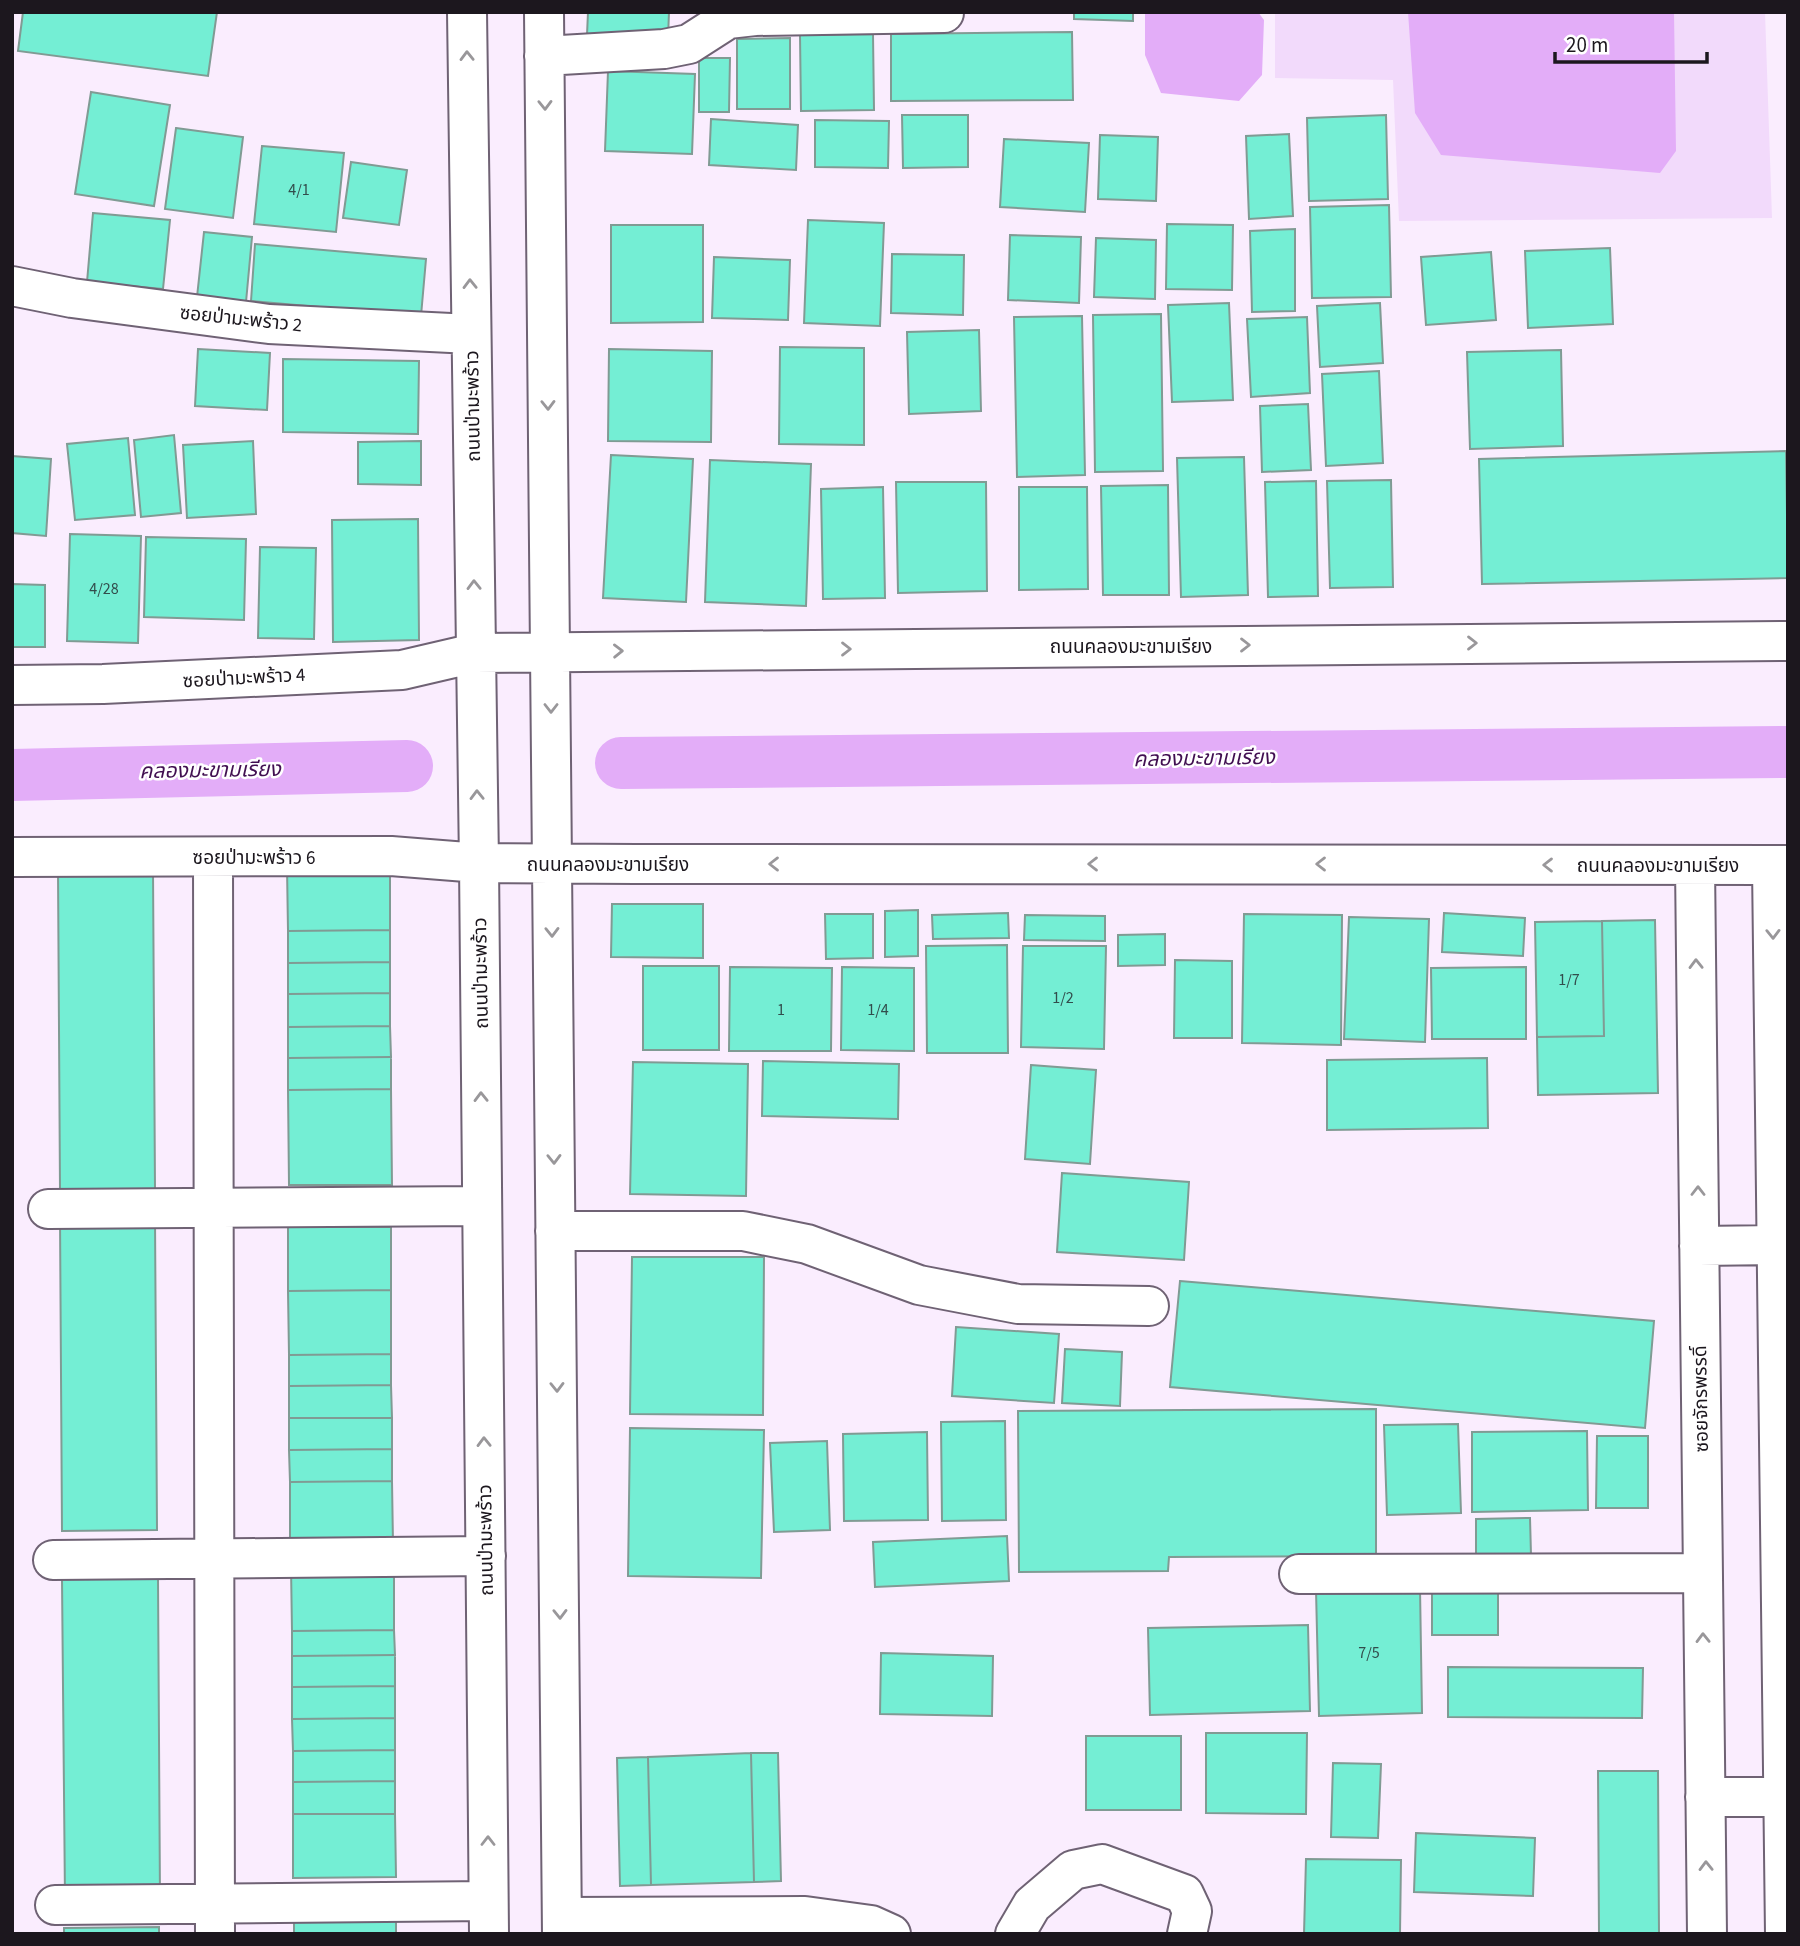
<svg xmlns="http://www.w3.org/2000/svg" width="1800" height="1946" viewBox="0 0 1800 1946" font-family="'Source Sans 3','Noto Sans Thai',sans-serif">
	<rect width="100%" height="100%" fill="#faedfe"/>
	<path fill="#f2dafb" d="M 1275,12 L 1765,12 L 1772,218 L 1399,221 L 1393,80 L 1275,78 Z"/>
	<path fill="#e3adf8" d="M 1145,12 L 1258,12 L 1264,20 L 1262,75 L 1239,101 L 1161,93 L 1145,55 Z
		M 1408,12 L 1674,12 L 1676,151 L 1660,173 L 1441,155 L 1415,113 Z"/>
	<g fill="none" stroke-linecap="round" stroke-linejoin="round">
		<path stroke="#e3adf8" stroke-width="52" d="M 621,763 L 1788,752
			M 12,775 L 407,766"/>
	</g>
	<path fill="#74eed4" stroke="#809b94" stroke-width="2" d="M 23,12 L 217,12 L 208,76 L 18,51 Z
		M 588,12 L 669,12 L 668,38 L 587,35 Z
		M 1074,12 L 1133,12 L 1133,21 L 1074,19 Z
		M 1072,32 L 1073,100 L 891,101 L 891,34 Z
		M 873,34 L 874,110 L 801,111 L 800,35 Z
		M 790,38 L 790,109 L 737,109 L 737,39 Z
		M 699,58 L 730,58 L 729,112 L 699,112 Z
		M 608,71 L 695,74 L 692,154 L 605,151 Z
		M 91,92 L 170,105 L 154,206 L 75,194 Z
		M 902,115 L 968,115 L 968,167 L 903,168 Z
		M 1386,115 L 1388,199 L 1309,201 L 1307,118 Z
		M 711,119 L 798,125 L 796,170 L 709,165 Z
		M 815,120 L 889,121 L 888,168 L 815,167 Z
		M 176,128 L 243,137 L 233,218 L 165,209 Z
		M 1289,134 L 1293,216 L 1249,219 L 1246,136 Z
		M 1100,135 L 1158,137 L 1156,201 L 1098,199 Z
		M 1004,139 L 1089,143 L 1085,212 L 1000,207 Z
		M 262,146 L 344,153 L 336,232 L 254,224 Z
		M 351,162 L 407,170 L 399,225 L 343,218 Z
		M 1389,205 L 1391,297 L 1312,298 L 1310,207 Z
		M 93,213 L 170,220 L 163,289 L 87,282 Z
		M 808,220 L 884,223 L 880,326 L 804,323 Z
		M 1167,224 L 1233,225 L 1232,290 L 1166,289 Z
		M 611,225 L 703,225 L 703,322 L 611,323 Z
		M 1295,229 L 1295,311 L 1252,312 L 1250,231 Z
		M 204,232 L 252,237 L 246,302 L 197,297 Z
		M 1010,235 L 1081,237 L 1079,303 L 1008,300 Z
		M 1096,238 L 1156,240 L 1155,299 L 1094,297 Z
		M 255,244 L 426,259 L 421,316 L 251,301 Z
		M 1610,248 L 1613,324 L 1528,328 L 1525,251 Z
		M 1491,252 L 1496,320 L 1426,325 L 1421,257 Z
		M 892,254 L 964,255 L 963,315 L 891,313 Z
		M 714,257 L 790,260 L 788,320 L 712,318 Z
		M 1229,303 L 1233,400 L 1172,402 L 1168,305 Z
		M 1380,303 L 1383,363 L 1320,367 L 1317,306 Z
		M 1161,314 L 1163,471 L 1095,472 L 1093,315 Z
		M 1082,316 L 1085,475 L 1017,477 L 1014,317 Z
		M 1307,317 L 1310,393 L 1251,397 L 1247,319 Z
		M 979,330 L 981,411 L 909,414 L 907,332 Z
		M 780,347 L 864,348 L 864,445 L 779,444 Z
		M 198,349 L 270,353 L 267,410 L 195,406 Z
		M 609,349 L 712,351 L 711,442 L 608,441 Z
		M 1561,350 L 1563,446 L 1470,449 L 1467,352 Z
		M 283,359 L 419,361 L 418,434 L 283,432 Z
		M 1379,371 L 1383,463 L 1326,466 L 1322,374 Z
		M 1308,404 L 1311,470 L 1262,472 L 1260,406 Z
		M 174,435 L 181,513 L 141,517 L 134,440 Z
		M 128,438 L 135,515 L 75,520 L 67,444 Z
		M 253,441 L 256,514 L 187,518 L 183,445 Z
		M 421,441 L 421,485 L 358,484 L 358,442 Z
		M 1786,451 L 1788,578 L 1482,584 L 1479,459 Z
		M 611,455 L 693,459 L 686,602 L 603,598 Z
		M 12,456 L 51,459 L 46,536 L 12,533 Z
		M 1244,457 L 1248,595 L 1181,597 L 1177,458 Z
		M 710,460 L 811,464 L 806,606 L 705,602 Z
		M 1391,480 L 1393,587 L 1330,588 L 1327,481 Z
		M 1316,481 L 1318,596 L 1268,597 L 1265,482 Z
		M 896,482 L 986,482 L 987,591 L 898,593 Z
		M 1168,485 L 1169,595 L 1103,595 L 1101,486 Z
		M 883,487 L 885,598 L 823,599 L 821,489 Z
		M 1019,487 L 1087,487 L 1088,589 L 1019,590 Z
		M 418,519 L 419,640 L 333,642 L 332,520 Z
		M 70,534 L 141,536 L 138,643 L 67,641 Z
		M 146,537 L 246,539 L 244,620 L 144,617 Z
		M 260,547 L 316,548 L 314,639 L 258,638 Z
		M 12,584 L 45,585 L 45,647 L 12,647 Z
		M 390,866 L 390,930 L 288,931 L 287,867 Z
		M 153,869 L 155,1189 L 60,1189 L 58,870 Z
		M 612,904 L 703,904 L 703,958 L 611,957 Z
		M 918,910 L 918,956 L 885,957 L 885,911 Z
		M 1008,913 L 1009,938 L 933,939 L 932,915 Z
		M 1444,913 L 1525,918 L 1523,956 L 1442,952 Z
		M 825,914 L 873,914 L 873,958 L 826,959 Z
		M 1244,914 L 1342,915 L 1341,1045 L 1242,1043 Z
		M 1025,915 L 1105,916 L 1105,941 L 1024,940 Z
		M 1349,917 L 1429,919 L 1425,1042 L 1344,1039 Z
		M 1655,920 L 1658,1093 L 1538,1095 L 1537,1037 L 1604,1036 L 1602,921 Z
		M 1602,921 L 1604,1036 L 1537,1037 L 1535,922 Z
		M 390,930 L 390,962 L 288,963 L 288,931 Z
		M 1165,934 L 1165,965 L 1118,966 L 1118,935 Z
		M 1007,945 L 1008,1053 L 927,1053 L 926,946 Z
		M 1023,946 L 1106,946 L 1104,1049 L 1021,1047 Z
		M 1175,960 L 1232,961 L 1232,1038 L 1174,1038 Z
		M 390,962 L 390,993 L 288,994 L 288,963 Z
		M 643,966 L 719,966 L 719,1050 L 643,1050 Z
		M 730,967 L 832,968 L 831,1051 L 729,1051 Z
		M 842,967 L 914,968 L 914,1051 L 841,1050 Z
		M 1526,967 L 1526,1039 L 1432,1039 L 1431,968 Z
		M 390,993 L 390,1026 L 288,1027 L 288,994 Z
		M 390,1026 L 391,1057 L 288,1058 L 288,1027 Z
		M 391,1057 L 391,1089 L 288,1090 L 288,1058 Z
		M 1487,1058 L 1488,1128 L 1327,1130 L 1327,1060 Z
		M 763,1061 L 899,1064 L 898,1119 L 762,1116 Z
		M 633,1062 L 748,1064 L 746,1196 L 630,1194 Z
		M 1031,1065 L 1096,1070 L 1090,1164 L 1025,1159 Z
		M 391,1089 L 392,1185 L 289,1185 L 288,1090 Z
		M 1062,1173 L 1189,1182 L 1184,1260 L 1057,1252 Z
		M 60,1218 L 155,1218 L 157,1530 L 62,1531 Z
		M 288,1227 L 391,1227 L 391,1290 L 288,1291 Z
		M 632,1257 L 764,1257 L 763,1415 L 630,1414 Z
		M 1180,1281 L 1654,1321 L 1645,1428 L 1170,1387 Z
		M 391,1290 L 391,1354 L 289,1355 L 288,1291 Z
		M 956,1327 L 1059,1334 L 1054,1403 L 952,1396 Z
		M 1065,1349 L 1122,1352 L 1120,1406 L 1062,1403 Z
		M 391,1354 L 391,1385 L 289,1386 L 289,1355 Z
		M 391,1385 L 392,1418 L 289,1418 L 289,1386 Z
		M 1376,1409 L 1376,1556 L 1169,1557 L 1168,1571 L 1019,1572 L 1018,1411 Z
		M 289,1418 L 392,1418 L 392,1449 L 289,1450 Z
		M 1005,1421 L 1006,1520 L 942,1521 L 941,1422 Z
		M 1458,1424 L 1461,1513 L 1387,1515 L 1384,1425 Z
		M 630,1428 L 764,1430 L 761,1578 L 628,1576 Z
		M 1587,1431 L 1588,1510 L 1472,1512 L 1472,1432 Z
		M 927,1432 L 928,1520 L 844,1521 L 843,1434 Z
		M 1597,1436 L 1648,1436 L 1648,1508 L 1596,1508 Z
		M 827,1441 L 830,1530 L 774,1532 L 770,1443 Z
		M 392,1449 L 392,1481 L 290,1482 L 289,1450 Z
		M 392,1481 L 393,1544 L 290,1545 L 290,1482 Z
		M 1530,1518 L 1531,1555 L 1476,1555 L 1476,1519 Z
		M 1007,1536 L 1009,1581 L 875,1587 L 873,1542 Z
		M 394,1566 L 394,1630 L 292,1631 L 291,1567 Z
		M 158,1578 L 160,1900 L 65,1900 L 62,1579 Z
		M 1432,1587 L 1498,1587 L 1498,1635 L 1432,1635 Z
		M 1420,1588 L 1422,1713 L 1319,1716 L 1316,1590 Z
		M 1308,1625 L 1310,1711 L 1150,1715 L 1148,1628 Z
		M 394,1630 L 395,1655 L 292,1656 L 292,1631 Z
		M 881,1653 L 993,1656 L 992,1716 L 880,1714 Z
		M 395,1655 L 395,1686 L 292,1687 L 292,1656 Z
		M 1448,1667 L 1643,1668 L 1642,1718 L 1448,1717 Z
		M 395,1686 L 395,1718 L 292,1719 L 292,1687 Z
		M 395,1718 L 395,1750 L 293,1751 L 292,1719 Z
		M 1206,1733 L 1307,1733 L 1306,1814 L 1206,1813 Z
		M 1086,1736 L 1181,1736 L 1181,1810 L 1086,1810 Z
		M 395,1750 L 395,1781 L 293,1782 L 293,1751 Z
		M 751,1753 L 778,1753 L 781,1881 L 754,1882 Z
		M 751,1753 L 754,1882 L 651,1885 L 648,1757 Z
		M 648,1757 L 651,1885 L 620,1886 L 617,1758 Z
		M 1333,1763 L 1381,1764 L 1378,1838 L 1331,1837 Z
		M 1598,1771 L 1658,1771 L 1659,1934 L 1599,1934 Z
		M 395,1781 L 395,1814 L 293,1814 L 293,1782 Z
		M 293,1814 L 395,1814 L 396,1877 L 293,1878 Z
		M 1416,1833 L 1535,1838 L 1533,1896 L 1414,1892 Z
		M 1306,1859 L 1401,1860 L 1400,1934 L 1304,1934 Z
		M 396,1914 L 396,1934 L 294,1934 L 294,1915 Z
		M 159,1927 L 159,1934 L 64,1934 L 64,1928 Z"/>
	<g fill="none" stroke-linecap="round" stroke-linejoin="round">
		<g stroke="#6f6274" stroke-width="42">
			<path id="minor" d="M 467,12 L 479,863 L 489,1934
				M 544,12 L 562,1934
				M 544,56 L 664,49 L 689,44 L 728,19 L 755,16 L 944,13
				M 12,286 L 72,298 L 269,324 L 471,334
				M 12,685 L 103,684 L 402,670 L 475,653 L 1788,641
				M 12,857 L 391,856 L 479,863 L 636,864 L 1788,865
				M 213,858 L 215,1934
				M 1695,865 L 1707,1934
				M 1772,865 L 1785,1934
				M 48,1209 L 482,1206
				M 555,1231 L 743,1231 L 807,1244 L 919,1285 L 1018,1304 L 1149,1306
				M 1699,1246 L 1777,1245
				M 53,1560 L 486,1556
				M 1299,1574 L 1702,1573
				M 1705,1797 L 1783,1797
				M 55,1905 L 488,1901
				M 562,1917 L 805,1916 L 871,1925 L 891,1934
				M 1015,1934 L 1032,1905 L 1073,1870 L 1102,1864 L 1184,1894 L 1192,1911 L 1187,1934"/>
		</g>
		<use href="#minor" stroke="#fff" stroke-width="38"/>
	</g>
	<defs><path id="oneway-chevron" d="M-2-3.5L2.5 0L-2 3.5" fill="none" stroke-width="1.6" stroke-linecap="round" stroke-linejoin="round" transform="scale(1.75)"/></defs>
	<g stroke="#99979a">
		<use href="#oneway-chevron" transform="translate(467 56) rotate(-91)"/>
		<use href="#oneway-chevron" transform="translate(545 105) rotate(89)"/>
		<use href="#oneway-chevron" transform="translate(470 284) rotate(-91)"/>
		<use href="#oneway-chevron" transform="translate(548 405) rotate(89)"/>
		<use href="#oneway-chevron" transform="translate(474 585) rotate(-91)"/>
		<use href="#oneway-chevron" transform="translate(1472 643)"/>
		<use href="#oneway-chevron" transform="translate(1245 645)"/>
		<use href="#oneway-chevron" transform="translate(846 649)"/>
		<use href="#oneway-chevron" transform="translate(618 651) rotate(-1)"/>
		<use href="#oneway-chevron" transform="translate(551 708) rotate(90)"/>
		<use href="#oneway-chevron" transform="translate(477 795) rotate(-91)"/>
		<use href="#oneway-chevron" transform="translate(774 864) rotate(-180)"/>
		<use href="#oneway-chevron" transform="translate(1093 864) rotate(-180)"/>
		<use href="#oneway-chevron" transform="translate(1321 864) rotate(-180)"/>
		<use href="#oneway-chevron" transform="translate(1548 865) rotate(-180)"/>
		<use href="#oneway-chevron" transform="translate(552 932) rotate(89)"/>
		<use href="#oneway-chevron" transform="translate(1773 934) rotate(89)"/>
		<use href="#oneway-chevron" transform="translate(1696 964) rotate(-91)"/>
		<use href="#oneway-chevron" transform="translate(481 1097) rotate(-91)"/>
		<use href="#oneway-chevron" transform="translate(554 1159) rotate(89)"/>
		<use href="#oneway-chevron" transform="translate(1698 1191) rotate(-90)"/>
		<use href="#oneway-chevron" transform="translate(557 1387) rotate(89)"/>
		<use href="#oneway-chevron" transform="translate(484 1442) rotate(-91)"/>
		<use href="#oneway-chevron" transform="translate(560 1614) rotate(89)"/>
		<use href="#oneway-chevron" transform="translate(1703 1638) rotate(-91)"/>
		<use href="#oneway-chevron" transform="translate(488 1841) rotate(-90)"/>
		<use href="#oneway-chevron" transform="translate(1706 1866) rotate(-91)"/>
	</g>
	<g text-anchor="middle" stroke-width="5" stroke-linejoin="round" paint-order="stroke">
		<g font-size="16" fill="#324d4c">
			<text x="299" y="195">4/1</text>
			<text x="104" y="594">4/28</text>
			<text x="1569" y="985">1/7</text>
			<text x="1063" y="1003">1/2</text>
			<text x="781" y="1015">1</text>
			<text x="878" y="1015">1/4</text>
			<text x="1369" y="1658">7/5</text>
		</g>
		<g font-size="19" fill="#1c171e" stroke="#fff">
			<text transform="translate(241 318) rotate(6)" y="7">ซอยป่ามะพร้าว 2</text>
			<text transform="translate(472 406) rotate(-91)" y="7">ถนนป่ามะพร้าว</text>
			<text x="1131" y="653">ถนนคลองมะขามเรียง</text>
			<text transform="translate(244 677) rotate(-3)" y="7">ซอยป่ามะพร้าว 4</text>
			<text x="254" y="864">ซอยป่ามะพร้าว 6</text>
			<text x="608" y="871">ถนนคลองมะขามเรียง</text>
			<text x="1658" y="872">ถนนคลองมะขามเรียง</text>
			<text transform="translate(480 973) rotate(-91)" y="7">ถนนป่ามะพร้าว</text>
			<text transform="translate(1700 1399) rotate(-91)" y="7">ซอยจักรพรรดิ์</text>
			<text transform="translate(485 1540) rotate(-91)" y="7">ถนนป่ามะพร้าว</text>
		</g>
		<g font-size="21" font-style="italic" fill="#410f51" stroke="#fff">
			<text transform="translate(1204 758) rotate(-1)" y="7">คลองมะขามเรียง</text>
			<text transform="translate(210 770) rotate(-1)" y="7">คลองมะขามเรียง</text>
		</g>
	</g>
	<rect width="1800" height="1946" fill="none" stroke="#1c171e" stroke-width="28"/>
	<path d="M1555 52v10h152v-10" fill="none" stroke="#1c171e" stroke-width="3.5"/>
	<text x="1566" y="52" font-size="21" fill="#1c171e" stroke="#ffffff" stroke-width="5" paint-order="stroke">20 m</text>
</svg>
